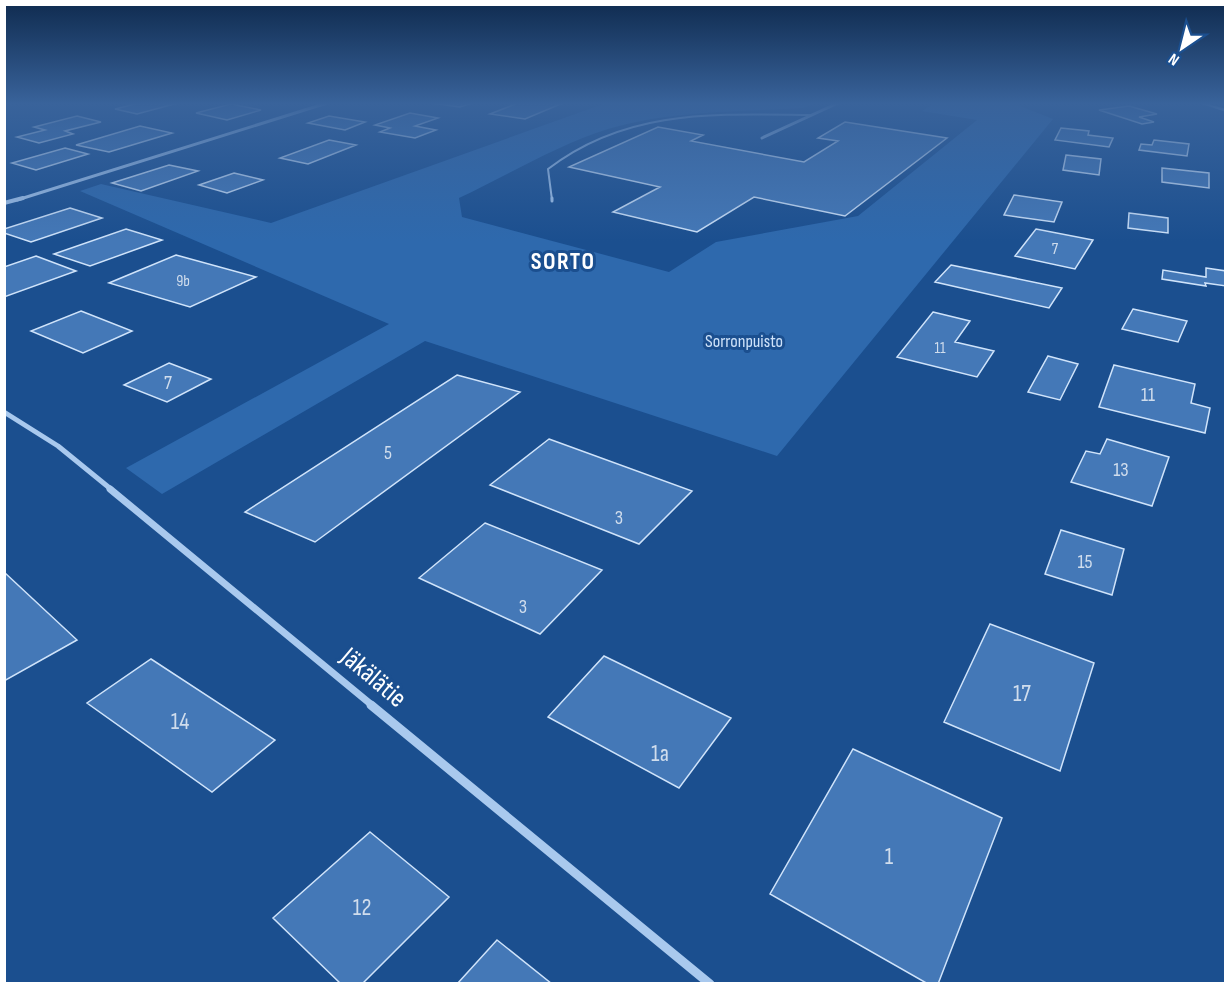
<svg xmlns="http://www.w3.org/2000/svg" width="1230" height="988" viewBox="0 0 1230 988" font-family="'Sofia Sans Condensed',sans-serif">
	<rect width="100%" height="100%" fill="#1b4f8f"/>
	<path fill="#2e69ad" d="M 606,103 L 817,103 L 803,108 C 739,112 671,110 608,129 C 557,145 508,175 459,198 L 462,217 L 669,272 L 716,242 L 858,216 L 977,120 L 922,111 L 935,103 L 1012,103 L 1053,119 L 777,456 L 425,341 L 162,494 L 126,468 L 389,324 L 80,191 L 101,184 L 271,223 Z"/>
	<path fill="#4478b7" stroke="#cfe3fa" stroke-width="1.5" d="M 139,103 L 178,103 L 137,114 L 115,109 Z
		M 431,103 L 472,103 L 460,107 Z
		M 518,103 L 563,103 L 525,119 L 490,114 Z
		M 231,104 L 261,110 L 227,120 L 196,113 Z
		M 1129,106 L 1157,114 L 1139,117 L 1154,122 L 1142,124 L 1099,110 Z
		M 410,113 L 438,118 L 415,126 L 436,130 L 415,138 L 380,132 L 390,128 L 375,125 Z
		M 77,116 L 101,122 L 65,131 L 73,134 L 39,143 L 17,137 L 45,130 L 34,127 Z
		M 329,116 L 365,122 L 345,130 L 308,123 Z
		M 845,122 L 947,138 L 845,216 L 754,197 L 697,232 L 613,212 L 660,187 L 569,167 L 658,127 L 703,135 L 691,141 L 804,162 L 838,141 L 818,138 Z
		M 140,126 L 172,133 L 109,152 L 76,145 Z
		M 1061,128 L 1089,131 L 1088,135 L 1113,138 L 1109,147 L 1055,140 Z
		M 329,140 L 356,145 L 308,164 L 280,158 Z
		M 1154,140 L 1189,144 L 1187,156 L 1139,150 L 1141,144 L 1152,145 Z
		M 65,148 L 88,154 L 36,170 L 12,163 Z
		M 1066,155 L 1101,159 L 1099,175 L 1063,170 Z
		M 169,165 L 198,171 L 141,191 L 112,183 Z
		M 1162,168 L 1209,173 L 1209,188 L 1162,182 Z
		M 234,173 L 263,180 L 227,193 L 199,185 Z
		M 1014,195 L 1062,202 L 1054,222 L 1004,215 Z
		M 70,208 L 102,218 L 31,242 L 4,233 L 4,229 Z
		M 1129,213 L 1168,218 L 1168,233 L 1128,228 Z
		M 126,229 L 162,240 L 90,266 L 54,254 Z
		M 1036,229 L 1093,240 L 1075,269 L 1015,256 Z
		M 176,255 L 256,277 L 190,307 L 109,283 Z
		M 36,256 L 76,271 L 4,297 L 4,267 Z
		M 951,265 L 1062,288 L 1049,308 L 935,282 Z
		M 1206,268 L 1226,271 L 1226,286 L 1205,283 L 1206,286 L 1162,279 L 1163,270 L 1206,277 Z
		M 1133,309 L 1187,321 L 1178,342 L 1122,329 Z
		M 81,311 L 132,331 L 83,353 L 31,331 Z
		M 933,312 L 970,321 L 955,342 L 994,351 L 977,377 L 897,357 Z
		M 1048,356 L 1078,364 L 1060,400 L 1028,392 Z
		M 169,363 L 211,379 L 167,402 L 124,385 Z
		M 1114,365 L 1195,384 L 1191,403 L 1210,408 L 1205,433 L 1099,407 Z
		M 457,375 L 520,392 L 315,542 L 245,512 Z
		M 549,439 L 692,491 L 639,544 L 490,485 Z
		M 1107,439 L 1169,457 L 1152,506 L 1071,482 L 1086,451 L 1100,454 Z
		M 485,523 L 602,570 L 540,634 L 419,578 Z
		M 1061,530 L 1124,549 L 1112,595 L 1045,574 Z
		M 4,572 L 77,640 L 4,681 Z
		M 990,624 L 1094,663 L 1060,771 L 944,722 Z
		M 604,656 L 731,718 L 679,788 L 548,717 Z
		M 151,659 L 275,740 L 212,792 L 87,703 Z
		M 853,749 L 1002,818 L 938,984 L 928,984 L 770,894 Z
		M 370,832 L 449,897 L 362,984 L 341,984 L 273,918 Z
		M 497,940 L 552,984 L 457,984 Z"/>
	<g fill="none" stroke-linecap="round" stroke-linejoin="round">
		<path stroke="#a9c9ee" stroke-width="2" d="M 552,200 L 548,169 C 627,108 716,114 811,115"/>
		<path stroke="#a9c9ee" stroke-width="3" d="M 552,198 L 552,201"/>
		<path stroke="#a9c9ee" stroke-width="3" d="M 762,138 L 838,103
			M 17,200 L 327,103"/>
		<path stroke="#a9c9ee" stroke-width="4" d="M 4,203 L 23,198"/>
		<path stroke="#a9c9ee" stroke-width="5" d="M 4,412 L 58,446 L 112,490"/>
		<path stroke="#a9c9ee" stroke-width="7" d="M 110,489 L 373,706"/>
		<path stroke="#a9c9ee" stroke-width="9" d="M 371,705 L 710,984"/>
		<path fill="#a9c9ee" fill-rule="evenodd" d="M 1199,103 L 1205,103 L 1226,109 L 1226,112 Z"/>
	</g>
	<linearGradient id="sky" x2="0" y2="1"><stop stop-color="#0f2b4f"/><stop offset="0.43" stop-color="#39639b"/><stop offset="1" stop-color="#39639b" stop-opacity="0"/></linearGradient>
	<rect width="1230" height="241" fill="url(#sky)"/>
	<g text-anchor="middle" stroke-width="6" stroke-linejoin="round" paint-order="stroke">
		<g font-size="16" fill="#d0dded">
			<text x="1055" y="254">7</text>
			<text x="183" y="286">9b</text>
			<text x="940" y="353">11</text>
		</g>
		<g font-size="18" fill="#cfe3fa" stroke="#1b4f8f">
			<text x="744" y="347">Sorronpuisto</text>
		</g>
		<g font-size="20" fill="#d0dded">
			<text x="168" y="389">7</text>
			<text x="1148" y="401">11</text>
			<text x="388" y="459">5</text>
			<text x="1121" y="476">13</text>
			<text x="619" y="524">3</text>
			<text x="1085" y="568">15</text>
			<text x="523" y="613">3</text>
		</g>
		<g font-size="24" font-weight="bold" letter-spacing="1.5" fill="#fff" stroke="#1b4f8f">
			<text x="563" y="269">SORTO</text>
		</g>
		<g font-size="24" fill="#d0dded">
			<text x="1022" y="701">17</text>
			<text x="180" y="729">14</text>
			<text x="660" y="761">1a</text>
			<text x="889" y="864">1</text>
			<text x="362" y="915">12</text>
		</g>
		<g font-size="27" fill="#fff" stroke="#1b4f8f">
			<text transform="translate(374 677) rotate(40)" y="9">Jäkälätie</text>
		</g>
	</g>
	<rect width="1230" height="988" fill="none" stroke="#ffffff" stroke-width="12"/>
	<g transform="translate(1182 48) rotate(215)" stroke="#1b4f8f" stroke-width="4.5" paint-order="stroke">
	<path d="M0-4.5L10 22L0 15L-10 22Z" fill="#ffffff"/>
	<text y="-9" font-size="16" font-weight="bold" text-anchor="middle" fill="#ffffff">N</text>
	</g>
</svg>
